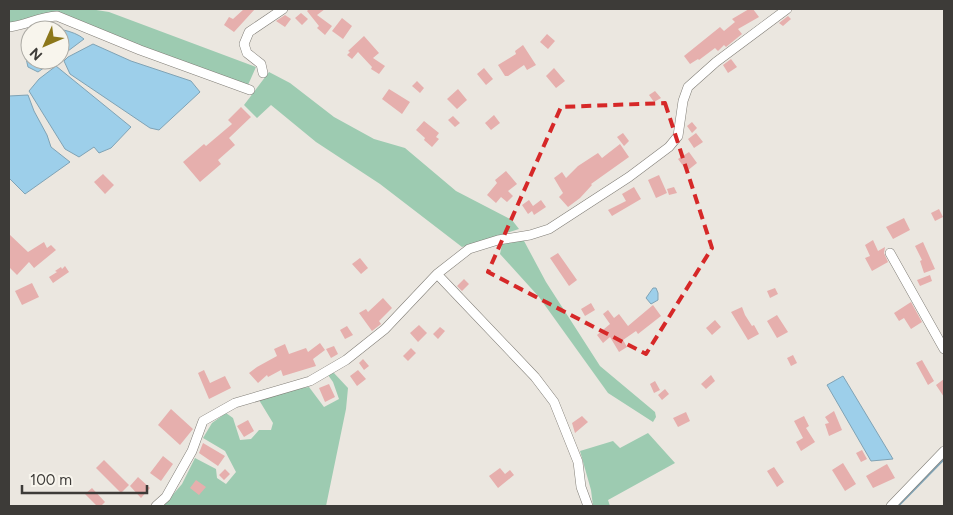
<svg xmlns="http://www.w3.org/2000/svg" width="953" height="515" viewBox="0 0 953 515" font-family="Figtree,sans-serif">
	<rect width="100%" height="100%" fill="#ebe7e0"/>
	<path fill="#9dcbb1" d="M 21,9 L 90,9 L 109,12 L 256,67 L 248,85 L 82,24 L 57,11 L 9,23 L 9,10 Z
		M 269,72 L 290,83 L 334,117 L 374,139 L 405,148 L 456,191 L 512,220 L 519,229 L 462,247 L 380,184 L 316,142 L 271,105 L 257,118 L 244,105 Z
		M 523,239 L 546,282 L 600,366 L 655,412 L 656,417 L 653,422 L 608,393 L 539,297 L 500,254 L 502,244 Z
		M 333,372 L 348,388 L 346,409 L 326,506 L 163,506 L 182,484 L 195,458 L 216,469 L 217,478 L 226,484 L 236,472 L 225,451 L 203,438 L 212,423 L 226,413 L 233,418 L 240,440 L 251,439 L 259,430 L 271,430 L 273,423 L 259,400 L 295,389 L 309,387 L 324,407 L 339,399 L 333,382 L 328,375 Z
		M 648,433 L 675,463 L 608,500 L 610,506 L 593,506 L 591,490 L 580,451 L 613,441 L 620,448 Z"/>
	<path fill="#9dcfea" stroke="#80a3b5" d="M 40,26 C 53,28 74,30 84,39 L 60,57 L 60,30 L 30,30 Z
		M 30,30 L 30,60 L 55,60 L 38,72 L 28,67 C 25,55 22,40 30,30 Z
		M 93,44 L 131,61 L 191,81 L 200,92 L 159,130 L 150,128 L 70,74 L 64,61 L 68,57 Z
		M 56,66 L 131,127 L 111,148 L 99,153 L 94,147 L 79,157 L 65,149 L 29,91 L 39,79 Z
		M 28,95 L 34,111 L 47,135 L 51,147 L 70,162 L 25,194 L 9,178 L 9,96 Z
		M 653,288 L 656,288 L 658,293 L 658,300 L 651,304 L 646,298 Z
		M 843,376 L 893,459 L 871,461 L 827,385 Z"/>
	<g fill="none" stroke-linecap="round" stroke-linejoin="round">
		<path stroke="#80a3b5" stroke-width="2.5" d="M 898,506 L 944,459"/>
	</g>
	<path fill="#e6afad" d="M 244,9 L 255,9 L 234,32 L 224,25 L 229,17 L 233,19 Z
		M 309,9 L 325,9 L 317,15 L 332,26 L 325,35 L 317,28 L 319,26 L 307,11 Z
		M 749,9 L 753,9 L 759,17 L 738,29 L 742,34 L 726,47 L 724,45 L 718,51 L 715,48 L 699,60 L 698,59 L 690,64 L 684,56 L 720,27 L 724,31 L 735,22 L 732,19 Z
		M 301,13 L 308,19 L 302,25 L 295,18 Z
		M 285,15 L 291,19 L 285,27 L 276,21 Z
		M 788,16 L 791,19 L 783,26 L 779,23 Z
		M 342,18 L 352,26 L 343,39 L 332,31 Z
		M 547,34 L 555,41 L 548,49 L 540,42 Z
		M 364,36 L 379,53 L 373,58 L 385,66 L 379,74 L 371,69 L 372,67 L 358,52 L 352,59 L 347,55 L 350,52 L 348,51 Z
		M 523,45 L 536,65 L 527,70 L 524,65 L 508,76 L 505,76 L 498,65 L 516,54 L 515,51 Z
		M 731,59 L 737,67 L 728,73 L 723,65 Z
		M 484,68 L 493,79 L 486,85 L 477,74 Z
		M 554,68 L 565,81 L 556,88 L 546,76 Z
		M 417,81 L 424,88 L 420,93 L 412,86 Z
		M 389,89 L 410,102 L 402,114 L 382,99 Z
		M 458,89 L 467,100 L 457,109 L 447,99 Z
		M 655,91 L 661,98 L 654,102 L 649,95 Z
		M 241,107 L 251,117 L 229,138 L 235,145 L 218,160 L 221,164 L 200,182 L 183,162 L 204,144 L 206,146 L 232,124 L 228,120 Z
		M 494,115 L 500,123 L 491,130 L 485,123 Z
		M 453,116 L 460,123 L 455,127 L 448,120 Z
		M 424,121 L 439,133 L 436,137 L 439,139 L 432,147 L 424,140 L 425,138 L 416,130 Z
		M 692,122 L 697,128 L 692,133 L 687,126 Z
		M 623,133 L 629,141 L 624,146 L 617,137 Z
		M 696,133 L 703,142 L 694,148 L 688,139 Z
		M 620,144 L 629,157 L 591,184 L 592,185 L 580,198 L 568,207 L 559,197 L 563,193 L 554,178 L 562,172 L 566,178 L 578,166 L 598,153 L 602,158 Z
		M 689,152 L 697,163 L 687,171 L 678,159 Z
		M 506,171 L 517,184 L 508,191 L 513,196 L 507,202 L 501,197 L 496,203 L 487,195 L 497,183 L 495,180 Z
		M 103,174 L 114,185 L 105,194 L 94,182 Z
		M 659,175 L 667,193 L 656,198 L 648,180 Z
		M 634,187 L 641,199 L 612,216 L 608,210 L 626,201 L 622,194 Z
		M 674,187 L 677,193 L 669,195 L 667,189 Z
		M 529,200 L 533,206 L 541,200 L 546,207 L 534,215 L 532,211 L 528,214 L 522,205 Z
		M 939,209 L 943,217 L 935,221 L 931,213 Z
		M 904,218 L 910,230 L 893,239 L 886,227 Z
		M 9,234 L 28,252 L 44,242 L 47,248 L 51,245 L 56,250 L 34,268 L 29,262 L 17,275 L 9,267 Z
		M 873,240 L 878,251 L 885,247 L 884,253 L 888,262 L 872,271 L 865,258 L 870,256 L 865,245 Z
		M 923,242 L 935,269 L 924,273 L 920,261 L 922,260 L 915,246 Z
		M 558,253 L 577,280 L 569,286 L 550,258 Z
		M 360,258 L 368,268 L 361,274 L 352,264 Z
		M 65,266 L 69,272 L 53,283 L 49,277 L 57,272 L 55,271 L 61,267 L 62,269 Z
		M 930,275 L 932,281 L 920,286 L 917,280 Z
		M 464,279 L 469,284 L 462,291 L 457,286 Z
		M 32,283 L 39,297 L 22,305 L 15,291 Z
		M 775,288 L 778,294 L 770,298 L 767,291 Z
		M 383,298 L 392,308 L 379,321 L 381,324 L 372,331 L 359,313 L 366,309 L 368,312 Z
		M 911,302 L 922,322 L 911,329 L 904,318 L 899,321 L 894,313 Z
		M 591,303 L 595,310 L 585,316 L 581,309 Z
		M 653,305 L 661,316 L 638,334 L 636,331 L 623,340 L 627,347 L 619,352 L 610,337 L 603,343 L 597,335 L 610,324 L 603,314 L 608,310 L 614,318 L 619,314 L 628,326 Z
		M 742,307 L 745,315 L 752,326 L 754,325 L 759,334 L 748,340 L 731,312 Z
		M 777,315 L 788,332 L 777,338 L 767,321 Z
		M 715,320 L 721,327 L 712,335 L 706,328 Z
		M 419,325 L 427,333 L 418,342 L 410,333 Z
		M 347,326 L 353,335 L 345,339 L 340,330 Z
		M 440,327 L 445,331 L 438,339 L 433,334 Z
		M 320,343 L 325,350 L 313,359 L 316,366 L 283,376 L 281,370 L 268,377 L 267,375 L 258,383 L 249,373 L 257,367 L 277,356 L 274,349 L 285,344 L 289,354 L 306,348 L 308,352 Z
		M 334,346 L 338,354 L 331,358 L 326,349 Z
		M 411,348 L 416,353 L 408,361 L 403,356 Z
		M 793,355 L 797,363 L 791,366 L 787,358 Z
		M 363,359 L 369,366 L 364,370 L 359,363 Z
		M 922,360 L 934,381 L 928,385 L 916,363 Z
		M 204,370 L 210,383 L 225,376 L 231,388 L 209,399 L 198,373 Z
		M 358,370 L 366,379 L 357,386 L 350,376 Z
		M 711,375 L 715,381 L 706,389 L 701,384 Z
		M 944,379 L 944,397 L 936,385 Z
		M 655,381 L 660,390 L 654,393 L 650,384 Z
		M 329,384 L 335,397 L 325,402 L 319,388 Z
		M 665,389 L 669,394 L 662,400 L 658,395 Z
		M 171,409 L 193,429 L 180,445 L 158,425 Z
		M 834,411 L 842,430 L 829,436 L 825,424 L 829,423 L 825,417 Z
		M 686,412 L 690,421 L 678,427 L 673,418 Z
		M 582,416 L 588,422 L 575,433 L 572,423 Z
		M 804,416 L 809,426 L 806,428 L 815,442 L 801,451 L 796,442 L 803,438 L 794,421 Z
		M 248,420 L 254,431 L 244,437 L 237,426 Z
		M 203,443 L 225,456 L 218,466 L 199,453 Z
		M 862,450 L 867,459 L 861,462 L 856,453 Z
		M 163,456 L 173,464 L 161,481 L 150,473 Z
		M 104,460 L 129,485 L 121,493 L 96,468 Z
		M 843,463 L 856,484 L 845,491 L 832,470 Z
		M 887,464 L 895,478 L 873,488 L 866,476 Z
		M 774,467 L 784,482 L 777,487 L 767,471 Z
		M 500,468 L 505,474 L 510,470 L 514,475 L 498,488 L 489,476 Z
		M 225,469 L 230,474 L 224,480 L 219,475 Z
		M 138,477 L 150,488 L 141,498 L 130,486 Z
		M 196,480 L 206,487 L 199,495 L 190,488 Z
		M 92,488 L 105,502 L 101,506 L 97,506 L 85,494 Z"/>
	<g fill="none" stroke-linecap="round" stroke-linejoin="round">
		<g stroke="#817e77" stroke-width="10">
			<path id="street" d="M 9,27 C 26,25 39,17 57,16 L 140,50 L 250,90
				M 263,73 L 261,64 L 247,53 L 244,44 L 249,32 L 283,9
				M 890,253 L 944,349
				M 437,274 L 535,377 L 554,402 L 578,462 L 581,487 L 588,506
				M 156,506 L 166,497 L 192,451 L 203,421 L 235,403 L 310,381 L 346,360 L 385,329 L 437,274 L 469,249 L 498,240 L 530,235 L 549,229 L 629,177 L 669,147 L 678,136 L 683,101 L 688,87 L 716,62 L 787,9
				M 891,506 L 944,451"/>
		</g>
		<use href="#street" stroke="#fff" stroke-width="9"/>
	</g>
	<path fill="none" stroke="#d62828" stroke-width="4" stroke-dasharray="10 6" stroke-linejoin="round" d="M 665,103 L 712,248 L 646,354 L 488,272 L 561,107 Z"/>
	<rect width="953" height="515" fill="none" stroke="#3d3b38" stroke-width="20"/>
	<g transform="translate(45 45) rotate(225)"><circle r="24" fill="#f8f5ed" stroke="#adaba5"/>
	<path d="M0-4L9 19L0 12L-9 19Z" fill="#8c771b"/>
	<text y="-8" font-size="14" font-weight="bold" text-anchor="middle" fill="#3d3b38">N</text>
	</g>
	<path d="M22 485v8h125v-8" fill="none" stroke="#3d3b38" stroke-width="2.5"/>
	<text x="30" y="485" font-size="15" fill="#3d3b38" stroke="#f8f5ed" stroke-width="4" paint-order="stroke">100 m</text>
</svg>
